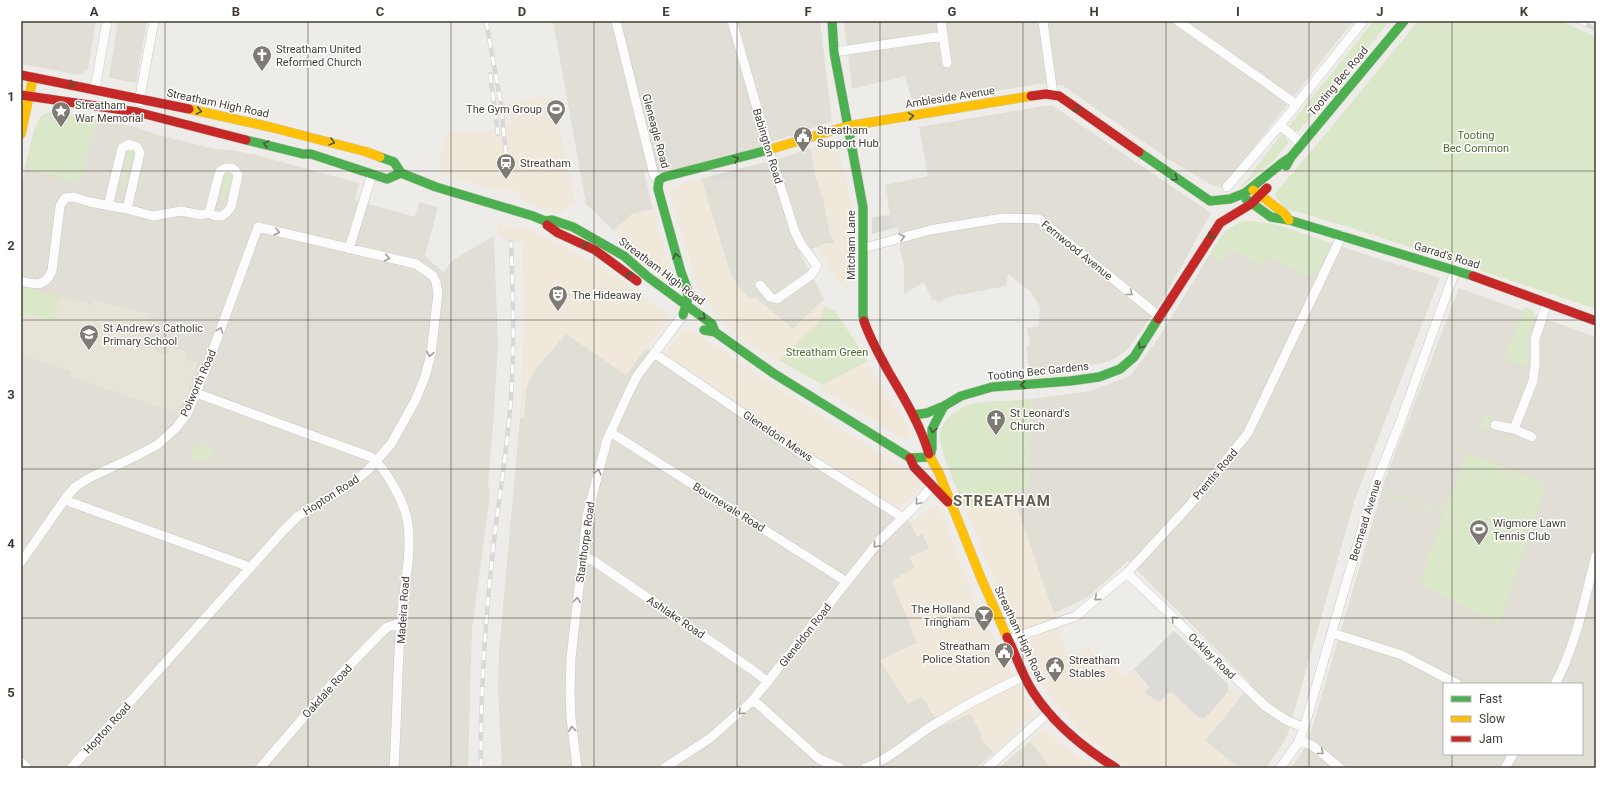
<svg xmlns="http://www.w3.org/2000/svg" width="1617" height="789" viewBox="0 0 1617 789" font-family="Roboto,sans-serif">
	<rect width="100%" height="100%" fill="#eeece8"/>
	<path fill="#e1ded5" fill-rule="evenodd" d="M 21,21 L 96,21 L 88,70 L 78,75 L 21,64 Z
		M 118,21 L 147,21 L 136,83 L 109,78 Z
		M 553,21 L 820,21 L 832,121 L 758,147 L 674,170 L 662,168 L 644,173 L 653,209 L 632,214 L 614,231 L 586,204 Z
		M 844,21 L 1353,21 L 1222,188 L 1210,184 L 1170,160 L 1062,85 L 1039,84 L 913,105 L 905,76 L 852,89 Z
		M 1044,106 L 1053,106 L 1211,213 L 1162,301 L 1128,349 L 1116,358 L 1103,363 L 1030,374 L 1027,354 L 1027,346 L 1030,345 L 1027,328 L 1038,326 L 1039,323 L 1040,307 L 1030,291 L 1008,274 L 1006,286 L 949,297 L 938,303 L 936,300 L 932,301 L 924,282 L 904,294 L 904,266 L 900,250 L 899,233 L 897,227 L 890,215 L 885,185 L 928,176 L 919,127 Z
		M 96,119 L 136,127 L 155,134 L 215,149 L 231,150 L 256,155 L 359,183 L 355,200 L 415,217 L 419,202 L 438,207 L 425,256 L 443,272 L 453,260 L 494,236 L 498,345 L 494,414 L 488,483 L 490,494 L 472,629 L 468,768 L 21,768 L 21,197 L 25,168 L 80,182 Z
		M 811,148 L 815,174 L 824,203 L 830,235 L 835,243 L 828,243 L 800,253 L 824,299 L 793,330 L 755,297 L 751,301 L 740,289 L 730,273 L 701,178 L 702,176 L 703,178 L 782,158 Z
		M 1245,221 L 1273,225 L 1440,278 L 1355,499 L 1288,733 L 1285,740 L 1266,768 L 1239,768 L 1205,741 L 1251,684 L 1128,561 L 1088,597 L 1053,614 L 1012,493 L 1028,487 L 1032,399 L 1090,391 L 1130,376 L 1158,339 L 1219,239 L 1226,231 L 1236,224 Z
		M 1459,288 L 1596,337 L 1596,768 L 1291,768 L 1303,751 L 1312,728 L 1386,477 ZM 1444,684 L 1582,684 L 1582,754 L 1444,754 Z
		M 566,334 L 628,371 L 642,352 L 647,348 L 798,451 L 896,512 L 911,523 L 917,536 L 923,534 L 929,549 L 910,557 L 914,568 L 892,581 L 917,643 L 881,660 L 908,704 L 922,696 L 941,727 L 970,713 L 982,735 L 980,737 L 994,753 L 976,768 L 502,768 L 498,691 L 499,651 L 520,418 L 524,416 L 526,388 L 529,380 L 536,368 Z
		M 1030,741 L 1051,768 L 999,768 Z"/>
	<path fill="#f0e8db" d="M 553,94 L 575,201 L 559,214 L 523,202 L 518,191 L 490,189 L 443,174 L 439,164 L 447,132 L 491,131 L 510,123 L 507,104 Z
		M 835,140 L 851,197 L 856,241 L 852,250 L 850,284 L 847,287 L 842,286 L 834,276 L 818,247 L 835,242 L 830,235 L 824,203 L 815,174 L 811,148 Z
		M 701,178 L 730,273 L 740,289 L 751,300 L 755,297 L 793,329 L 821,302 L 825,306 L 820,322 L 777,362 L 745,341 L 720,318 L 704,298 L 696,283 L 687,248 L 669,191 L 671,188 L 678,186 L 678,184 Z
		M 653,209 L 670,267 L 668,274 L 664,277 L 658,276 L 614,231 L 632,214 Z
		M 497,222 L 521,230 L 522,225 L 585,257 L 621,280 L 671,316 L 626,375 L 566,334 L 536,368 L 529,380 L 526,388 L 524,416 L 520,418 L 524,315 L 522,250 L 523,244 L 498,236 Z
		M 688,328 L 769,382 L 897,464 L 913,475 L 921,485 L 921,489 L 896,512 L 662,358 L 682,331 Z
		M 866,361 L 912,432 L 910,437 L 906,440 L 819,388 L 822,385 Z
		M 1012,493 L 1070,659 L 1088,646 L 1097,658 L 1100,656 L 1126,676 L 1174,631 L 1240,696 L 1205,741 L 1239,768 L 1132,768 L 1115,759 L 1078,729 L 1054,701 L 1032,672 L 964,506 L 967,508 Z
		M 934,504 L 937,505 L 942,513 L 980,614 L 1034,713 L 1032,717 L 1023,723 L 1020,726 L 1021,727 L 994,753 L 980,737 L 982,735 L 970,713 L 941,727 L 922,696 L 908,704 L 880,660 L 917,643 L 892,581 L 914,568 L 910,557 L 929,549 L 923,534 L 917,537 L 911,523 Z
		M 1045,728 L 1056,740 L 1095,768 L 1051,768 L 1030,741 Z"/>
	<path fill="#e8e3d7" d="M 21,288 L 93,305 L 94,300 L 150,314 L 141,345 L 157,350 L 157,352 L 165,354 L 168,354 L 170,346 L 187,352 L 185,359 L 198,363 L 185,399 L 176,413 L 69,376 L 70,371 L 21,354 Z"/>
	<path fill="#dbe7c9" d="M 1376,21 L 1390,21 L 1299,131 L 1295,131 L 1289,126 L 1372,23 Z
		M 1418,21 L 1561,21 L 1596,37 L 1596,309 L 1352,228 L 1285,208 L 1274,195 L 1353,101 Z
		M 57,112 L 96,119 L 80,183 L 25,168 C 28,156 34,119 44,114 C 47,112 53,112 57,112 Z
		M 1282,133 L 1287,139 L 1288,143 L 1274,160 L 1240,189 Z
		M 133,145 L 137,155 L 132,157 L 124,189 L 120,188 L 128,157 L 125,151 Z
		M 234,171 L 233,180 L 230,182 L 225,200 L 221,199 L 225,179 L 223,175 L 224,172 Z
		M 1245,221 C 1273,220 1302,234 1328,242 L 1330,244 L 1330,247 L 1313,279 L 1267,256 L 1260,270 L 1256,267 L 1258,262 L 1230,249 L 1222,261 L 1210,255 C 1219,239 1227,226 1245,221 Z
		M 21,287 L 60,296 L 53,322 L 21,312 Z
		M 825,306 L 835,311 L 868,361 L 822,385 L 779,360 L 819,322 Z
		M 1524,307 L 1531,309 L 1534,313 L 1535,319 L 1529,335 L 1528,367 L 1505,359 Z
		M 1032,399 L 1028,488 L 967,508 L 964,506 C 956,486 946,465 941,445 C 935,423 956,407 976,403 C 994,400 1013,401 1032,399 Z
		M 1485,414 L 1497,419 L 1492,432 L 1479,427 Z
		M 205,442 C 228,458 185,475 192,446 L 200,451 Z
		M 1467,452 L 1546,485 L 1499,625 L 1423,585 L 1424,580 L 1421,579 L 1444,513 L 1383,494 L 1384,492 L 1444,511 Z"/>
	<path fill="#dddbd8" d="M 735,170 L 736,177 L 713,183 L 711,176 Z
		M 890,215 L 897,227 L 872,234 L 872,217 Z
		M 1174,631 L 1228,684 L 1228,692 L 1205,718 L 1198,717 L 1171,691 L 1159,702 L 1145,693 L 1149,687 L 1134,669 Z"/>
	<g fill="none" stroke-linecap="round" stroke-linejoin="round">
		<g stroke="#cac8c4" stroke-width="10">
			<path id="street" d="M 616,21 L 654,175 L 659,180
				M 732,21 L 769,150 L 795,232 L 801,244 L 817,266 L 811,275 L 777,299 L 770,297 L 760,285
				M 941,21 L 947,63
				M 1043,21 L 1053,94
				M 1178,21 L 1296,104
				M 834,52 L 943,36
				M 95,89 L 107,21
				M 139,102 L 154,21
				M 1280,125 L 1302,144
				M 1227,187 L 1280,125 L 1363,21
				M 108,206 L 122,148 L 129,144 L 137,147 L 140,153 L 127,209
				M 864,248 L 930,230 L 1003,218 L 1039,219 L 1160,317
				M 349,249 L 372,174
				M 21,281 C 36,285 45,287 52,271 L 60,206 L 65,198 L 74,197 L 90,202 L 127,209 L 153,216 L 181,211 L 201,215 L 209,213 L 215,216 L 222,216 L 227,212 L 231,207 L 238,175 L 235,170 L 232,168 L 225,168 L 220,171 L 209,213
				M 654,353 L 798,451 L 902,517
				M 196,393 L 371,457 C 387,469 406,505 408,525 C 412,556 403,591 401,622 C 397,671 397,719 394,768
				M 1495,425 L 1514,429 L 1532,437
				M 1514,429 L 1533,381 L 1535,365 L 1535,339 L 1547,303
				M 610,432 L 847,582
				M 65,499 L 70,502 L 244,565 L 249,568
				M 582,556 L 594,561 L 751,669 L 768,682
				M 21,562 L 65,499 L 75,487 L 89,478 L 134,457 L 157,445 L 176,428 L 188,412 L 209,361 L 258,227 L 416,264 L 433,276 L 436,282 L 438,293 L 431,354 L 425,377 L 415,401 L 391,444 L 368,470 L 348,486 L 298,516 L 283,531 L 71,768
				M 1127,573 L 1265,706 L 1286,720 L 1304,728
				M 1332,633 L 1402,655 L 1457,684
				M 1008,640 L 1076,616 L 1127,573 L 1189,506 L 1248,433 L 1342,235
				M 1555,684 C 1577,644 1584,599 1596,556
				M 752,701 L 758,704 L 819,759 L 840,768
				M 1299,740 L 1313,746 L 1340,768
				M 21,762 L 27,768
				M 260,768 L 340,675 L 378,636 L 387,627 L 401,623
				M 577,768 L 571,718 L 570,692 L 571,658 L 587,516 L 607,440 L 629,392 L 637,376 L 683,315
				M 664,768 L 709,739 L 752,701 L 879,541 L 915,506 L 932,486
				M 865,768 C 889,759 909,741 930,727 C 960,708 992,691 1025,676
				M 987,768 L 1049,712
				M 1280,768 L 1298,743 L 1304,728 L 1374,488 L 1400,423 L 1455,271
				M 1505,768 L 1513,754"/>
		</g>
		<g stroke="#ccc9bf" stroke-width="10">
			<path id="fast" d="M 832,21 L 834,52 L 863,207 L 863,316 L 864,321
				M 246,140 L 303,154 L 311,154 L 387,179 L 401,173
				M 1139,152 L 1210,201 L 1230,199 L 1245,193 L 1282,163 L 1291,157
				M 380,157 L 394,162 L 401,173 L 436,187 L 533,216 L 545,221 L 552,220 L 573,227 L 624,256 L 648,277 L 712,324 L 715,332
				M 1286,166 L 1291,157 L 1404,21
				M 1246,199 L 1271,217 L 1289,220 L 1473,276
				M 683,315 L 688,298 L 687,288 L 681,272 L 658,189 L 659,180 L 664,177 L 768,150
				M 704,330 L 715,332 L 773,373 L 910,458 L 930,457
				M 914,415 L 927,413 L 944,406
				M 930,457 L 932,448 L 932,429 L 944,406 L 961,396 L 992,387 L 1070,381 L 1099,377 L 1120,369 L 1134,357 L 1158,319"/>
		</g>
		<g stroke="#ccc9bf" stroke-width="10">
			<path id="slow" d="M 189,109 L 270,127 L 367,152 L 380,157
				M 21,134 L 33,78
				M 768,150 L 848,126 L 1031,96
				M 1253,190 L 1284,213 L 1289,220
				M 930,457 L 939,473 L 981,578 L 1007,637"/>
		</g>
		<g stroke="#ccc9bf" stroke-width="10">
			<path id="jam" d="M 21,75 L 189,109
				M 21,95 L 137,112 L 246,140
				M 1031,96 L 1046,94 L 1059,96 L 1139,152
				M 547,225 L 558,233 L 595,250 L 637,281
				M 1473,276 L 1596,321
				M 1158,319 L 1220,223 L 1251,204 L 1267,188
				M 864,321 C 870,339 879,354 888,371 C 904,398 920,424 929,454
				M 910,458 L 914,467 L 948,502
				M 1007,637 C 1016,655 1022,675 1033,692 C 1053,723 1085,749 1116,768"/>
		</g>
		<use href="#street" stroke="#fcfcfc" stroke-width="9"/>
		<use href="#fast" stroke="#4caf50" stroke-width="9"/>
		<use href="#slow" stroke="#ffc107" stroke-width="9"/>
		<use href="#jam" stroke="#c62828" stroke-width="9"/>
		<g stroke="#d8d8d7" stroke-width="4.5">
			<path id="rail" d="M 486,21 L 501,104 L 507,165
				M 1578,21 L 1596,29
				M 490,74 L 498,134
				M 481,768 C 480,689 486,610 495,532 C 500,491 507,450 510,409 C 515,354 513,297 511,242"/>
		</g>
		<use href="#rail" stroke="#fff" stroke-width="3" stroke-dasharray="9" stroke-linecap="butt"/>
	</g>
	<defs><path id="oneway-chevron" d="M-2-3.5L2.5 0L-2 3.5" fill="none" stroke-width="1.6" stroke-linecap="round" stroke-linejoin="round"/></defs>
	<g stroke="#455a3c">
		<use href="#oneway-chevron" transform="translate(72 84) rotate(11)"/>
		<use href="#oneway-chevron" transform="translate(1077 109) rotate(35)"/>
		<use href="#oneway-chevron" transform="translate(199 111) rotate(13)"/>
		<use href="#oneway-chevron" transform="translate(911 116) rotate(-9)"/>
		<use href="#oneway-chevron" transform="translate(332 142) rotate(15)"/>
		<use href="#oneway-chevron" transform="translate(266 144) rotate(-167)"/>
		<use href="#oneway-chevron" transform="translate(736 159) rotate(-15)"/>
		<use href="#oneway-chevron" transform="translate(1175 178) rotate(35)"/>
		<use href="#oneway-chevron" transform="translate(1211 236) rotate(123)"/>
		<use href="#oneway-chevron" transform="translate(585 245) rotate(-150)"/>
		<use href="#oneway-chevron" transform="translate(676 256) rotate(-105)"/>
		<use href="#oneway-chevron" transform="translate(629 275) rotate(-140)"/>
		<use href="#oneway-chevron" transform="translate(703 317) rotate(37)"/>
		<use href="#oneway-chevron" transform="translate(1141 346) rotate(123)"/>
		<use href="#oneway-chevron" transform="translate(1023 385) rotate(176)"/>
		<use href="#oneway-chevron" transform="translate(933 430) rotate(99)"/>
	</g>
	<g stroke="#a09c98">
		<use href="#oneway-chevron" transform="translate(277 232) rotate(14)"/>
		<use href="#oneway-chevron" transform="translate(902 237) rotate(-15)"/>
		<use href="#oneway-chevron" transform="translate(387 258) rotate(13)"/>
		<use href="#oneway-chevron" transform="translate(1130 293) rotate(39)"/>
		<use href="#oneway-chevron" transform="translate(220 330) rotate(-70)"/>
		<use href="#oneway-chevron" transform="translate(430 354) rotate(101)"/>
		<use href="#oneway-chevron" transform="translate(598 472) rotate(-75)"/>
		<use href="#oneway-chevron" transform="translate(918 502) rotate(130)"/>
		<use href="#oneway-chevron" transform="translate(876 545) rotate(130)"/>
		<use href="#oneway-chevron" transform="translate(1097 598) rotate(140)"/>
		<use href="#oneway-chevron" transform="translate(577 600) rotate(-85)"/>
		<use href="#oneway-chevron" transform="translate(1174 619) rotate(-136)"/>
		<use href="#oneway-chevron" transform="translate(741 712) rotate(138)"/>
		<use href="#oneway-chevron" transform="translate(572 729) rotate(-97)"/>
		<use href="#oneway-chevron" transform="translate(1321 752) rotate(38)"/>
	</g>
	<path fill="none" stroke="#433d35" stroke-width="1" stroke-opacity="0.55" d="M 165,21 L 165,768M 308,21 L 308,768M 451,21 L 451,768M 594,21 L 594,768M 737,21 L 737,768M 880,21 L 880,768M 1023,21 L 1023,768M 1166,21 L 1166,768M 1309,21 L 1309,768M 1452,21 L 1452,684M 21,171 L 1596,171M 21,320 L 1596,320M 21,469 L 1596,469M 21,618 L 1596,618M 1452,754 L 1452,768"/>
	<defs>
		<g id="church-pin" transform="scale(1)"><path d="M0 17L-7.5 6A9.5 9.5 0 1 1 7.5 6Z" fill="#7f7a74" stroke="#fff"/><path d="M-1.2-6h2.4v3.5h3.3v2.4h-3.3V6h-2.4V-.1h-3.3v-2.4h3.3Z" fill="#fff"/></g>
		<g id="stadium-pin" transform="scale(1)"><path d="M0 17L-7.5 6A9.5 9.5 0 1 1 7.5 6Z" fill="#7f7a74" stroke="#fff"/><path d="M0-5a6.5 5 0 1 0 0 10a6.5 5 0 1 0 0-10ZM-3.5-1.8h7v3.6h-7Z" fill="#fff"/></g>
		<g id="sight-pin" transform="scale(1)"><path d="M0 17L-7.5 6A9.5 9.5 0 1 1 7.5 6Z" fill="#7f7a74" stroke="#fff"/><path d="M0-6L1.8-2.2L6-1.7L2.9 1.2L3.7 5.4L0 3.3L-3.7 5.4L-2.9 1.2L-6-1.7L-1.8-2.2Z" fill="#fff"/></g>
		<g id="civic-pin" transform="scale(1)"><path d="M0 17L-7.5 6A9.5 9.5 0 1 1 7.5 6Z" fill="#7f7a74" stroke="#fff"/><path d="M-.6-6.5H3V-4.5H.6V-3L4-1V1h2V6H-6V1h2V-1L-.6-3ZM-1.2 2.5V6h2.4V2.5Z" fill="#fff"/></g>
		<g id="station-pin" transform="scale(1)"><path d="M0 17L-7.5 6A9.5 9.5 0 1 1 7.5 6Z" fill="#7f7a74" stroke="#fff"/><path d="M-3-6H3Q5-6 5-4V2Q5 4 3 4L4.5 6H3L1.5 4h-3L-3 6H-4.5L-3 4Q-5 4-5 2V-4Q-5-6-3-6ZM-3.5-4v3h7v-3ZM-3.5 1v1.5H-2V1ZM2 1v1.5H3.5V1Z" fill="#fff"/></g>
		<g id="theatre-pin" transform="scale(1)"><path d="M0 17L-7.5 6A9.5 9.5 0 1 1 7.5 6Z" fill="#7f7a74" stroke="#fff"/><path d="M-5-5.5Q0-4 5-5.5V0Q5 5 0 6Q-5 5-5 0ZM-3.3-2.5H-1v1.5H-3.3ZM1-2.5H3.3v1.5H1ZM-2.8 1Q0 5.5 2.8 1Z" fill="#fff"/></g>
		<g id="school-pin" transform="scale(1)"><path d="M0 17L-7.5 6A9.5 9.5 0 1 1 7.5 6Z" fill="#7f7a74" stroke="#fff"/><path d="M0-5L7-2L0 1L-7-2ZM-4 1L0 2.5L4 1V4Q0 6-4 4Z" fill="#fff"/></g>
		<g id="bar-pin" transform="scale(1)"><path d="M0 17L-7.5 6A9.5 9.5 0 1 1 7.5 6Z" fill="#7f7a74" stroke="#fff"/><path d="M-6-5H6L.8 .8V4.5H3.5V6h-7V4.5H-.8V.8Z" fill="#fff"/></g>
	</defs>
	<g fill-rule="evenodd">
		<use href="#church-pin" x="262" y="55"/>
		<use href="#stadium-pin" x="556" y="109"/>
		<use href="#sight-pin" x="61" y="111"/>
		<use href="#civic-pin" x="803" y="136"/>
		<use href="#station-pin" x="506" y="163"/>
		<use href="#theatre-pin" x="558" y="295"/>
		<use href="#school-pin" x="89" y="334"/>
		<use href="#church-pin" x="996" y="419"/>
		<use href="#stadium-pin" x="1479" y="529"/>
		<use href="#bar-pin" x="984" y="615"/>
		<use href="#civic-pin" x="1004" y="652"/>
		<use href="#civic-pin" x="1055" y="666"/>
	</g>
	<g text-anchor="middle" stroke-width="3" stroke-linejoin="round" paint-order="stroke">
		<g font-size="11" fill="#433d35" stroke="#fff" text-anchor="start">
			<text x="276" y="53">Streatham United<tspan x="276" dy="13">Reformed Church</tspan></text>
			<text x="75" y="109">Streatham<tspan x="75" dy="13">War Memorial</tspan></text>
			<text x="542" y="113" text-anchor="end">The Gym Group</text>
			<text x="817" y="134">Streatham<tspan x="817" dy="13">Support Hub</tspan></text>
			<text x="520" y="167">Streatham</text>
			<text x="572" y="299">The Hideaway</text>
			<text x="103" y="332">St Andrew's Catholic<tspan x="103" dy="13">Primary School</tspan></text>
			<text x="1010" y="417">St Leonard's<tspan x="1010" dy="13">Church</tspan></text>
			<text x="1493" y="527">Wigmore Lawn<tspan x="1493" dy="13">Tennis Club</tspan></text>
			<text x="970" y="613" text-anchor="end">The Holland<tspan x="970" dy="13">Tringham</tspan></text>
			<text x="990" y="650" text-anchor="end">Streatham<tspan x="990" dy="13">Police Station</tspan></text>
			<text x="1069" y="664">Streatham<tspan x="1069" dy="13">Stables</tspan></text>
		</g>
		<g font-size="11" fill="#433d35" stroke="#fff">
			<text transform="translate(1338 81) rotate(-50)" y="4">Tooting Bec Road</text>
			<text transform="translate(950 97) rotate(-9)" y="4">Ambleside Avenue</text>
			<text transform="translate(218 103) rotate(12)" y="4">Streatham High Road</text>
			<text transform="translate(656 131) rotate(75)" y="4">Gleneagle Road</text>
			<text transform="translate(768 146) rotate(73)" y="4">Babington Road</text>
			<text transform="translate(851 245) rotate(-90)" y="4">Mitcham Lane</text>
			<text transform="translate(1077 250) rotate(39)" y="4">Fernwood Avenue</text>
			<text transform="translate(1447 255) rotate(17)" y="4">Garrad's Road</text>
			<text transform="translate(662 271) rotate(37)" y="4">Streatham High Road</text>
			<text transform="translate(1038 371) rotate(-6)" y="4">Tooting Bec Gardens</text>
			<text transform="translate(198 383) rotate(-66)" y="4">Polworth Road</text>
			<text transform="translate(778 436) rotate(34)" y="4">Gleneldon Mews</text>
			<text transform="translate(1215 474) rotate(-50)" y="4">Prentis Road</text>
			<text transform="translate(331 495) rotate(-33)" y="4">Hopton Road</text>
			<text transform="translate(729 507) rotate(32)" y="4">Bournevale Road</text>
			<text transform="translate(1365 520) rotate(-73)" y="4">Becmead Avenue</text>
			<text transform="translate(585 542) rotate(-82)" y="4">Stanthorpe Road</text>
			<text transform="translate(403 610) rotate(-86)" y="4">Madeira Road</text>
			<text transform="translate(676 617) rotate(34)" y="4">Ashlake Road</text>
			<text transform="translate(1020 634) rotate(65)" y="4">Streatham High Road</text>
			<text transform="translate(805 635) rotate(-52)" y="4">Gleneldon Road</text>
			<text transform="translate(1212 656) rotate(44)" y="4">Ockley Road</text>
			<text transform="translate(327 691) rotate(-48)" y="4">Oakdale Road</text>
			<text transform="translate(107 728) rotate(-48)" y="4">Hopton Road</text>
		</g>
		<g font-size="11" fill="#466f2d" stroke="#fff">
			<text x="1476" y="139">Tooting<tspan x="1476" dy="13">Bec Common</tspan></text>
			<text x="827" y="356">Streatham Green</text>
		</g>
		<g font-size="15" font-weight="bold" letter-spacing="1" fill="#655b4d" stroke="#fff">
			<text x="1002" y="506">STREATHAM</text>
		</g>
	</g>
	<rect width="1617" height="789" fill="none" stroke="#ffffff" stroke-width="44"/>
	<rect x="1443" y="683" width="140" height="72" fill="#ffffff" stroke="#b4b1ae"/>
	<rect x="1451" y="696" width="20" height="6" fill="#4caf50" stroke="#b4b1ae"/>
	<text x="1479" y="703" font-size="12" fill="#433d35">Fast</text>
	<rect x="1451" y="716" width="20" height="6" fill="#ffc107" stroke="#b4b1ae"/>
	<text x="1479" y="723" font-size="12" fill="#433d35">Slow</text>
	<rect x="1451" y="736" width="20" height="6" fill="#c62828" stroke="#b4b1ae"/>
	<text x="1479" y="743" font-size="12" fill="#433d35">Jam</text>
	<rect x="22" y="22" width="1573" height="745" fill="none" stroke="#433d35" stroke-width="1.5"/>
	<g font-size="13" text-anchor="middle" font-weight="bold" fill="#433d35">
		<text x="94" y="16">A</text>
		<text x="236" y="16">B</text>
		<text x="380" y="16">C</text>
		<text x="522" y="16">D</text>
		<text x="666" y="16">E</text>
		<text x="808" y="16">F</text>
		<text x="952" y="16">G</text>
		<text x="1094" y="16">H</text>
		<text x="1238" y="16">I</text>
		<text x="1380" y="16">J</text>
		<text x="1524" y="16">K</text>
		<text x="11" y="101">1</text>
		<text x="11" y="250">2</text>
		<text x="11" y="399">3</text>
		<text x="11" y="548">4</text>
		<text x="11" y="697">5</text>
	</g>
</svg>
